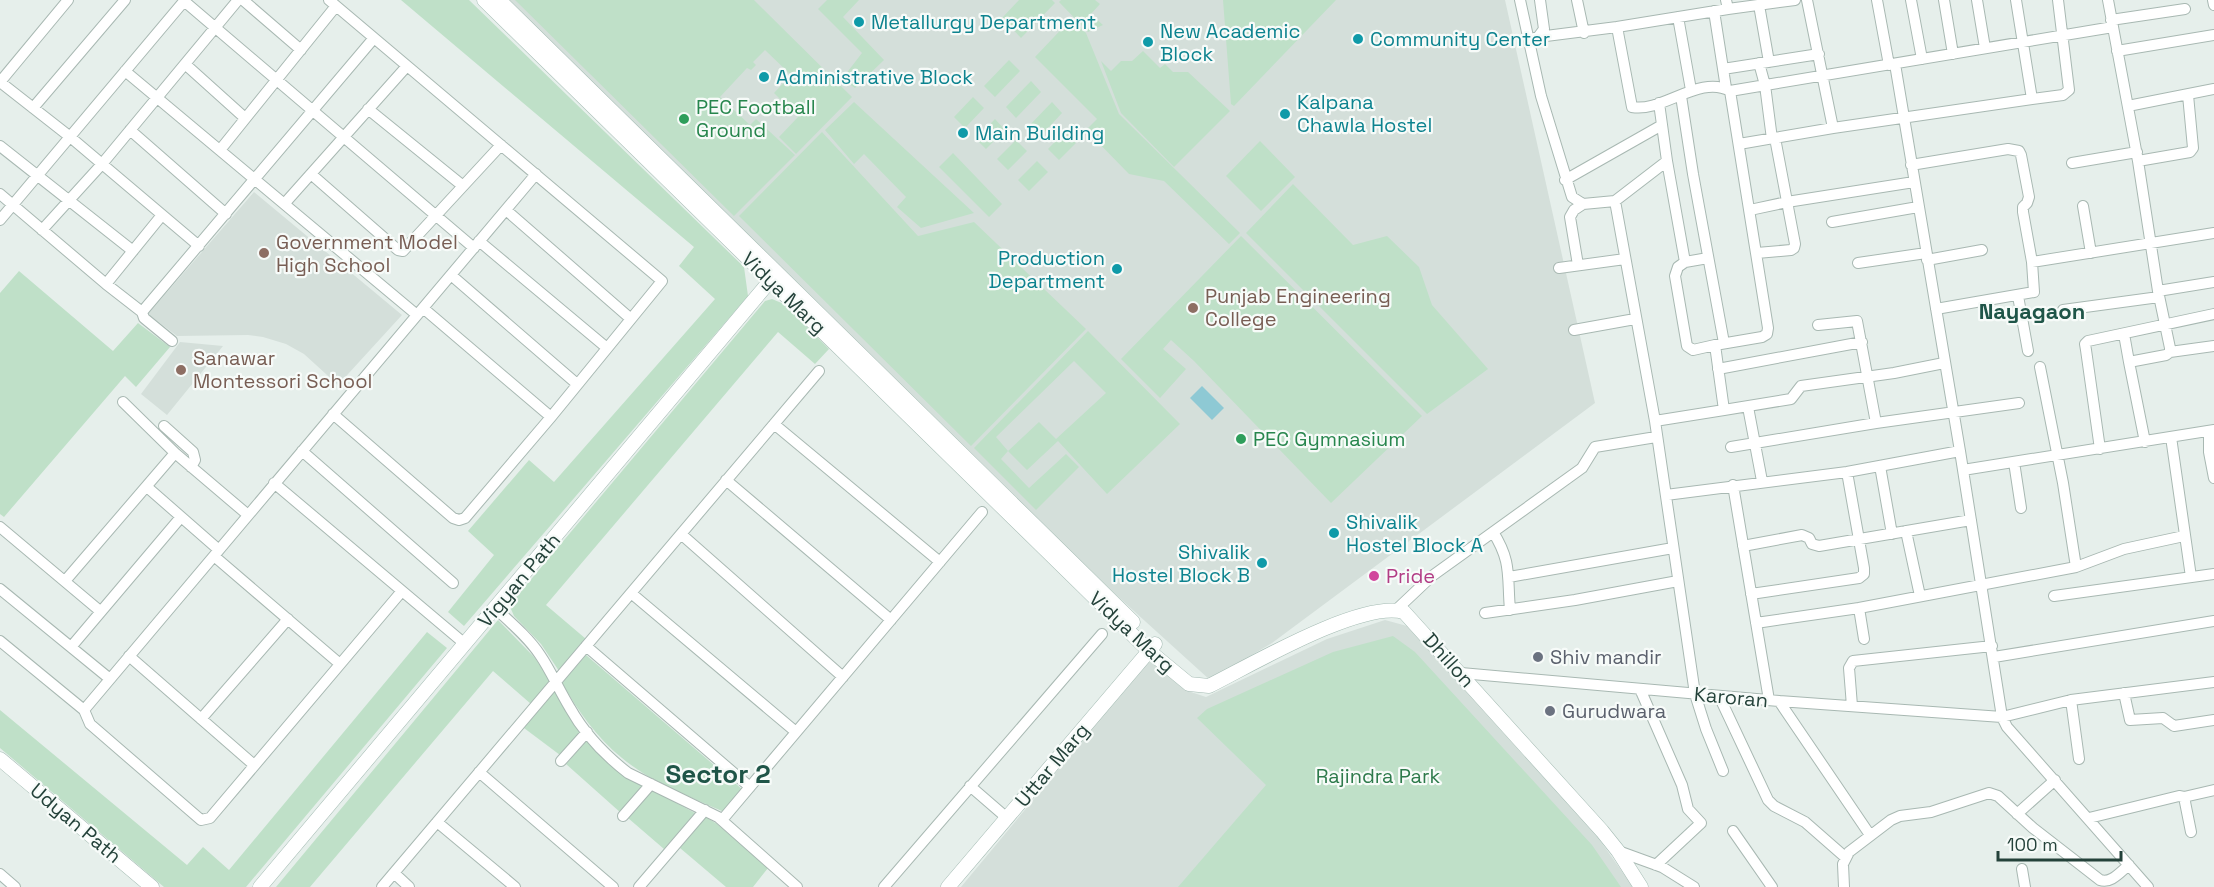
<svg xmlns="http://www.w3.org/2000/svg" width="2214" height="887" viewBox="0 0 2214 887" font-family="'Space Grotesk',sans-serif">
	<rect width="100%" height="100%" fill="#e6efeb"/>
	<path fill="#d4dfda" d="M 504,0 L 1505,0 L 1595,403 L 1272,643 L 1210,680 L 963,456 Z
		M 254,192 L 402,315 L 338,385 L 304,354 L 286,344 L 263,337 L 248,335 L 177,336 L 148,314 Z
		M 180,342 L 223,346 L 167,415 L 141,394 Z
		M 1385,620 L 1407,626 L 1594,832 L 1633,887 L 961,887 L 1149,660 L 1185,690 L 1206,697 L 1327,639 Z"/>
	<path fill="#bfe0c8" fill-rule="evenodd" d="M 401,0 L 469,0 L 744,267 L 748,296 L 464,626 L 448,612 L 494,555 L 468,531 L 529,460 L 554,482 L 715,299 L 679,266 L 694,247 Z
		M 515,0 L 754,0 L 852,97 L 796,154 L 779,137 L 798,117 L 774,93 L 791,75 L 765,50 L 753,62 L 756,65 L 751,70 L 747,68 L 720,97 L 750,125 L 756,119 L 795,155 L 734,216 Z
		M 827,0 L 859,0 L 843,17 L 884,60 L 855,88 L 842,79 L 862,53 L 818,9 Z
		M 1019,0 L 1052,0 L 1055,3 L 1021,38 L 1002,18 Z
		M 1061,0 L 1095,0 L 1100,4 L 1091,14 L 1103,25 L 1088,32 L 1059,2 Z
		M 1223,0 L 1336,0 L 1234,106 L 1231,104 Z
		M 1072,18 L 1086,33 L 1119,114 L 1240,233 L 1229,244 L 1164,181 L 1129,174 L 1086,130 L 1097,119 L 1035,57 Z
		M 1143,51 L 1160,68 L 1165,64 L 1173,72 L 1188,72 L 1230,111 L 1174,167 L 1121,113 L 1101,61 L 1111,71 L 1121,61 L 1132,61 Z
		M 1009,60 L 1020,71 L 995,97 L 984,86 Z
		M 1031,81 L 1041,92 L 1016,118 L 1006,107 Z
		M 973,97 L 984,108 L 965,128 L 954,117 Z
		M 854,102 L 974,213 L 921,228 L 897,207 L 906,197 L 864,154 L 854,164 L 825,130 Z
		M 1052,102 L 1062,113 L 1038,139 L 1027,128 Z
		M 995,119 L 1005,130 L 986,149 L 976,139 Z
		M 1073,123 L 1081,131 L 1073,140 L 1076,143 L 1059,160 L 1048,149 Z
		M 822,132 L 918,236 L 974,222 L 1086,329 L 971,446 L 739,216 Z
		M 1016,140 L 1027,151 L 1008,170 L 997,159 Z
		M 1260,141 L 1295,177 L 1261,211 L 1226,176 Z
		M 953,153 L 1002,204 L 989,217 L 939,167 Z
		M 1037,161 L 1048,172 L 1029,191 L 1018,180 Z
		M 1293,184 L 1353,245 L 1387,236 L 1419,267 L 1432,305 L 1488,369 L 1427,414 L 1246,233 Z
		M 1241,236 L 1422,416 L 1331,503 L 1194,361 L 1171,340 L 1163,349 L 1186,369 L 1160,398 L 1121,359 Z
		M 19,271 L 113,351 L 138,323 L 170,347 L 136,387 L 125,376 L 4,517 L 0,514 L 0,293 Z
		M 772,299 L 784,304 L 829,349 L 815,364 L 778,332 L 546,605 L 586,639 L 559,671 L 541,644 L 514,616 L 511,609 L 512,602 L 765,301 Z
		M 1088,331 L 1180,424 L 1107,494 L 1058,441 L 1027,470 L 1008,451 L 1001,459 L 1029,488 L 1066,454 L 1079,467 L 1036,510 L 974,448 ZM 1074,361 L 1106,393 L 1056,439 L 1039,422 L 1008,451 L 996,437 Z
		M 498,620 L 535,658 L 551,682 L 531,704 L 493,671 L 310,887 L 276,887 Z
		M 427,632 L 447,648 L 246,887 L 164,887 L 0,748 L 0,710 L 187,865 L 203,847 L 229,870 Z
		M 1393,636 L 1415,652 L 1592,845 L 1621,887 L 1178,887 L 1266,785 L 1197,718 L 1207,709 L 1333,652 Z
		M 586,655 L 743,790 L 724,812 C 691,797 649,781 622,758 C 597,738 578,711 562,683 Z
		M 554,691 L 581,731 L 560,755 L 524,728 Z
		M 588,739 L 646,786 L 621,813 L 566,764 Z
		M 652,790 L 695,813 L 664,849 L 628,818 Z
		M 706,817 L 717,824 L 768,868 L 753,887 L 726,887 L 680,848 Z"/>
	<path fill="#8ec9d4" d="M 1202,386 L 1224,408 L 1212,420 L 1190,398 Z"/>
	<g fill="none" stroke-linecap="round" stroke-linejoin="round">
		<g stroke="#a8b8b2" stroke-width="12">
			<path id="street" d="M 243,0 L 301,50
				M 329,0 L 662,281 L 551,417 L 465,518 L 459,520 L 453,518 L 333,414
				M 1520,0 L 1541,96 L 1572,197 L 1583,204 L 1615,201
				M 1577,0 L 1584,33
				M 1726,0 L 1728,9 L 1617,27 L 1632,107 C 1662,113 1700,74 1730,91
				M 1807,0 L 1833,128
				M 1877,0 L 1889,65
				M 1911,0 L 1922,59
				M 1944,0 L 1953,54
				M 1977,0 L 1985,48
				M 2108,0 L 2138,161 L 2158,291 L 2170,348 L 2170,352 L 2166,355 L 2129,362 L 2145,442
				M 2213,0 L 2214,5
				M 184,1 L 474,248
				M 1759,5 L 1769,62
				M 1728,9 L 1795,0
				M 1714,11 L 1726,88
				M 1678,17 L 1691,90
				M 2111,20 L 2185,9
				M 1538,37 L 1617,27
				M 1534,38 L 1538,37 L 1544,29 L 1540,0
				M 2117,51 L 2214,35
				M 1759,63 L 1765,85 L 1772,139
				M 185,64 L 245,118
				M 1895,64 L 1960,451 L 2002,717 L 2007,727 L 2148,887
				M 1723,69 L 1819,54
				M 125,71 L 417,315
				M 0,82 L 69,136 L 199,246
				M 0,82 L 68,0
				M 1681,96 L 1693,174 L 1724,343
				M 2032,99 L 2063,95 L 2069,90 L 2058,0
				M 2128,106 L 2214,89
				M 33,108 L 125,0
				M 368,109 L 463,186
				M 130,130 L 226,214
				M 1739,144 L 1833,128 L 2032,99 L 2016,0
				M 0,146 L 133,251
				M 220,150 L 336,6
				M 1667,161 L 1685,262
				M 2138,161 L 2190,152 L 2193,148 L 2188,95
				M 2072,163 L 2137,152
				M 1911,165 L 2008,149 L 2019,151 L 2021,155 L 2029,197 L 2027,203 L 2023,207 L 2023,212 L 2032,262
				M 311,174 L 398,250 L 403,251 L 501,145
				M 1565,180 L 1662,125
				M 0,194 L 106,284 L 142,312 L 144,318 L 172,341
				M 285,203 L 407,66
				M 2083,206 L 2091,253
				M 506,210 L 631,319
				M 1750,210 L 1787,202 L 1914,182
				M 0,220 L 185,0
				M 1832,222 L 1918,207
				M 42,230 L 102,164 L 238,0
				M 479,241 L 607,348
				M 1757,253 L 1791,250 L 1794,248 L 1795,244 L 1775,138
				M 1708,258 L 1685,262 L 1678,267 L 1675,276 L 1687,346 L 1693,350 L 1715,345
				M 1927,260 L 1982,250
				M 1858,263 L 1926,253
				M 1578,265 L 1570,217 L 1574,210 L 1583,204
				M 1559,268 L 1625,259
				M 451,275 L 577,384
				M 106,284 L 162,215
				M 2158,291 L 2214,282
				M 2018,296 L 2028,351
				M 423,308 L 551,417
				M 1936,309 L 2034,292 L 2032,262 L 2214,233
				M 2063,310 L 2159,297
				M 142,312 L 374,38
				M 1818,325 L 1857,321 L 1876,423
				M 1574,330 L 1635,319
				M 2124,334 L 2129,362
				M 2170,352 L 2214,346
				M 1718,369 L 1862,342
				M 123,402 L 175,453 L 248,515
				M 1748,407 L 1762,481
				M 1724,410 L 1791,399 L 1801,386 L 1894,373 L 1944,363
				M 1655,421 L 1615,201 L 1667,161 L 1659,103
				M 774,424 L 940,562
				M 164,426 L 193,452 L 195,460 L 191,467
				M 2209,431 L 2209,452 L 2214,478
				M 2171,437 L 2191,577
				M 1731,447 L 1876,423 L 2019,403
				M 2100,449 L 2086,350 L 2085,344 L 2088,341 L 2214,314
				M 302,451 L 453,583
				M 2014,462 L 2021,508
				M 1880,466 L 1892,534
				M 1963,470 L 2214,430
				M 726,480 L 891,620
				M 274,483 L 465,644
				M 1733,485 L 1769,700
				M 147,487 L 219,550
				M 1666,495 L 1847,472 L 1960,451
				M 0,527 L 100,611
				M 1906,531 L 1920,596
				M 1493,532 C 1512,562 1507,576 1510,610
				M 681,534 L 843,677
				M 1743,546 L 1802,535 L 1809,538 L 1812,544 L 1819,546 L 1971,520
				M 214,556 L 340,664
				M 2076,567 L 2124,549 L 2184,536
				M 1509,577 L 1673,548
				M 65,581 L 175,453
				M 0,589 L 110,679
				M 631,593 L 796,732
				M 1751,594 L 1859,578 L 1864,574 L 1864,568 L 1847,472
				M 2054,596 L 2214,574
				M 495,608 C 511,623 528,637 540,655 C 551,671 559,690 570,708 C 584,733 606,756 628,773 L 718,817 L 797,887
				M 1859,608 L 2076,567 L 2063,483 L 2040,367
				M 1396,610 L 1432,576 L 1582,468 L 1595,447 L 1656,437
				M 1485,613 L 1575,600 L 1678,581
				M 1756,623 L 1859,608 L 1864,639
				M 0,641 L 84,710 L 90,724 L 201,820 L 210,818 L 402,591
				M 586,646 L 750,787
				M 71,647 L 181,517
				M 129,656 L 254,765
				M 1994,657 L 2214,621
				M 1461,673 L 1779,701 L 2002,717 L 2071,700 L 2214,682
				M 1640,689 L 1682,785 L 1688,809 L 1701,823 L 1656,865
				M 2124,693 L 2130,720 L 2163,718 L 2174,726 L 2214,720
				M 1719,696 L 1768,800 L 1774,806 L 1805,822 L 1845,857
				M 2071,700 L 2079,759
				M 1779,701 L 1870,835
				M 1852,706 L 1849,668 L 1853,661 L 1992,646
				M 84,710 L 536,174
				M 201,719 L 288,619
				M 561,761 L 587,732
				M 1723,771 L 1706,729 L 1695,694 L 1655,421 L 1724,410 L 1715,345 L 1762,337 L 1767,334 L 1768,328 L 1730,91 L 2113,27
				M 479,772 L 613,887
				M 970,786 L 1007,818
				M 2184,797 L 2191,832
				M 2017,814 L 2055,780
				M 623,816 L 651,784
				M 2089,818 L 2179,796 L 2184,797 L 2214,790
				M 722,820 L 982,512
				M 437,822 L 515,887
				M 1733,831 L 1772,887
				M 1618,851 L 1662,867 L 1694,887
				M 2022,869 L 2025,887
				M 394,873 L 409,887
				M 0,874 L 15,887
				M 382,887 L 819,371
				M 639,887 L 705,810
				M 884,887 L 1102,634
				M 1844,887 L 1843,864 L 1849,852 L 1891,820 L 1900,816 L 1931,812 L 1989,793 L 1998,796 L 2033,828 L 2100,880 C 2111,884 2120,872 2129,865"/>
		</g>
		<g stroke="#a4bbb3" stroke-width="15">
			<path id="secondary" d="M 484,0 L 1149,651 L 1189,684
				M 499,0 L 1133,622
				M 1189,684 L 1209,686 C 1251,665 1361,600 1404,612 L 1602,831 L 1618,851 L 1641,887
				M 0,759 L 152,887
				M 260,887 L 775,275
				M 948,887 L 1155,644"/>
		</g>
		<use href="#street" stroke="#fff" stroke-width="10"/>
		<use href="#secondary" stroke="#fff" stroke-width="14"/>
	</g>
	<g fill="#0f9aa8" stroke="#f7fbf9" stroke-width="2">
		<circle cx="859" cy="22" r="6"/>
		<circle cx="1358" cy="39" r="6"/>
		<circle cx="1148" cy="42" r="6"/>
		<circle cx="764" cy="77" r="6"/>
		<circle cx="1285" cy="114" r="6"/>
		<circle cx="963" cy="133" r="6"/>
		<circle cx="1117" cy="269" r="6"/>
		<circle cx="1334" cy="533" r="6"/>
		<circle cx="1262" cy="563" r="6"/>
	</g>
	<g fill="#2e9e5b" stroke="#f7fbf9" stroke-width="2">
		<circle cx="684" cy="119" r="6"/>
		<circle cx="1241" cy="439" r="6"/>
	</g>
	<g fill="#8d6e63" stroke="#f7fbf9" stroke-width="2">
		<circle cx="264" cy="253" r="6"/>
		<circle cx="1193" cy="308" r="6"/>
		<circle cx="181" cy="370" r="6"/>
	</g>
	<circle fill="#d1479c" stroke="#f7fbf9" stroke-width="2" cx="1374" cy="576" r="6"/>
	<g fill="#6b7280" stroke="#f7fbf9" stroke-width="2">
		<circle cx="1538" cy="657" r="6"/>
		<circle cx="1550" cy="711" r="6"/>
	</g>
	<g text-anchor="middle" stroke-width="4.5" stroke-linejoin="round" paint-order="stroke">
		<g font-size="20" fill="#0d838f" stroke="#f7fbf9" text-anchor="start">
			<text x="871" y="29">Metallurgy Department</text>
			<text x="1160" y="38">New Academic<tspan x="1160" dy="23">Block</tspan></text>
			<text x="1370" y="46">Community Center</text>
			<text x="776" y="84">Administrative Block</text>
			<text x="1297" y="109">Kalpana<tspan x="1297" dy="23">Chawla Hostel</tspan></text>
			<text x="975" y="140">Main Building</text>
			<text x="1105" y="265" text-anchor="end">Production<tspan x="1105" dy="23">Department</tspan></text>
			<text x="1346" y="529">Shivalik<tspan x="1346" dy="23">Hostel Block A</tspan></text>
			<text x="1250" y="559" text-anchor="end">Shivalik<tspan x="1250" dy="23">Hostel Block B</tspan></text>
		</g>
		<g font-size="20" fill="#27864d" stroke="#f7fbf9" text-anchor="start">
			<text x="696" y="114">PEC Football<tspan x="696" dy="23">Ground</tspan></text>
			<text x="1253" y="446">PEC Gymnasium</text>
		</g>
		<g font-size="20" fill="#785e54" stroke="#f7fbf9" text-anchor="start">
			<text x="276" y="249">Government Model<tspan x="276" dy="23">High School</tspan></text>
			<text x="1205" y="303">Punjab Engineering<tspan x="1205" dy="23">College</tspan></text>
			<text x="193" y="365">Sanawar<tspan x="193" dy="23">Montessori School</tspan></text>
		</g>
		<g font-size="20" fill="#24423a" stroke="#f7fbf9">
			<text transform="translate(784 293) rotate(44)" y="7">Vidya Marg</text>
			<text transform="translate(519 580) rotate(-50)" y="7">Vigyan Path</text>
			<text transform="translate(1132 632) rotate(43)" y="7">Vidya Marg</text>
			<text transform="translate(1449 660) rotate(48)" y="7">Dhillon</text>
			<text transform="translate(1731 697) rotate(5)" y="7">Karoran</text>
			<text transform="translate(1052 765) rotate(-50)" y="7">Uttar Marg</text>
			<text transform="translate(76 823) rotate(40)" y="7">Udyan Path</text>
		</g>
		<g font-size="20" fill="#b23c85" stroke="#f7fbf9" text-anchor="start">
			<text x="1386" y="583">Pride</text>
		</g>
		<g font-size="20" fill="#5b616d" stroke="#f7fbf9" text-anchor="start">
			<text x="1550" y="664">Shiv mandir</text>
			<text x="1562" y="718">Gurudwara</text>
		</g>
		<g font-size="20" fill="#2d7a4b" stroke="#f7fbf9">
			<text x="1378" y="783">Rajindra Park</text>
		</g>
		<g font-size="22" font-weight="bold" fill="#1f5548" stroke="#f7fbf9">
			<text x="2032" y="319">Nayagaon</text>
		</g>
		<g font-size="26" font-weight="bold" fill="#1f5548" stroke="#f7fbf9">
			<text x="718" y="783">Sector 2</text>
		</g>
	</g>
	<path d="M1998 851v9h123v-9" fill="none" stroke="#24423a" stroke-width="3"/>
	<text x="2007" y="851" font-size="18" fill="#24423a" stroke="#f7fbf9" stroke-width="4.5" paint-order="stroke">100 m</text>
</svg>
